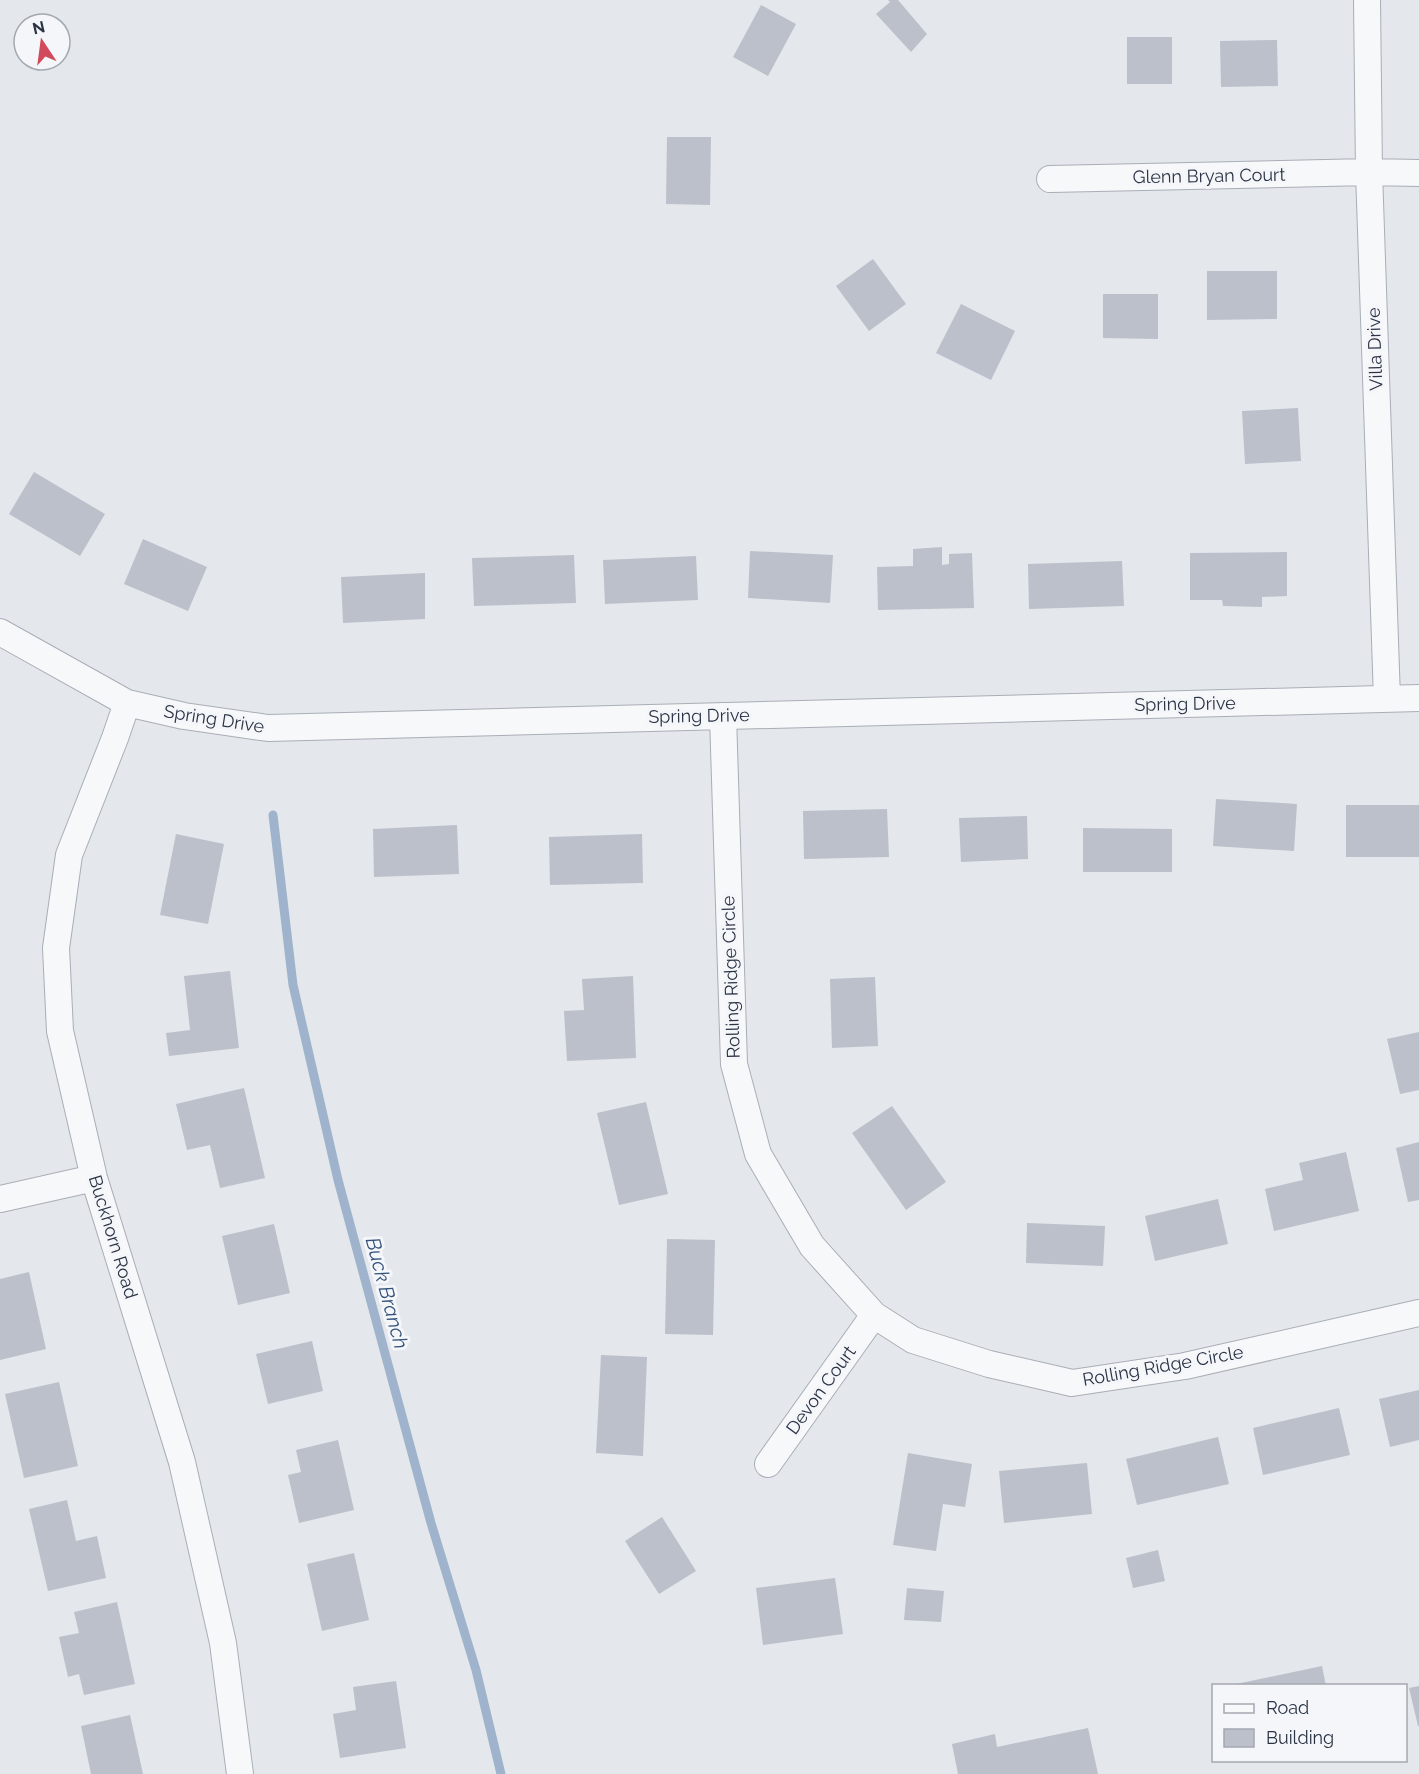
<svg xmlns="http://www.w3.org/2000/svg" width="1419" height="1774" viewBox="0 0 1419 1774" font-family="Raleway,sans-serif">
	<rect width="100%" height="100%" fill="#e4e7ec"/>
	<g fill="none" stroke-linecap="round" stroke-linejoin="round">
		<path stroke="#9fb4cc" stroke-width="9" d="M 273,815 L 293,985 L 338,1180 L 431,1523 L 476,1670 L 501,1774"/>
	</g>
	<path fill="#bbc0ca" d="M 888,0 L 898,0 L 927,34 L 911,52 L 876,14 L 890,2 Z
		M 761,5 L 796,24 L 768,76 L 733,57 Z
		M 1127,37 L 1172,37 L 1172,84 L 1127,84 Z
		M 1277,40 L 1278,86 L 1221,87 L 1220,41 Z
		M 667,137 L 711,137 L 710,205 L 666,204 Z
		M 873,259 L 906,304 L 869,331 L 836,286 Z
		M 1207,271 L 1277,271 L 1277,319 L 1207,320 Z
		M 1103,294 L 1158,294 L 1158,339 L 1103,338 Z
		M 961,304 L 1015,331 L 991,380 L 936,353 Z
		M 1298,408 L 1301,461 L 1245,464 L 1242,411 Z
		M 34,472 L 105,514 L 80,556 L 9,514 Z
		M 143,539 L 207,567 L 188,611 L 124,584 Z
		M 942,547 L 942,565 L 949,564 L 949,554 L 972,553 L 974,608 L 878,610 L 877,567 L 913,566 L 913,549 Z
		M 750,551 L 833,555 L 830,603 L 748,598 Z
		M 1287,552 L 1287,596 L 1262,597 L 1262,607 L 1223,606 L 1222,600 L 1190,600 L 1190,553 Z
		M 574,555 L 576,603 L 474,606 L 472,558 Z
		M 696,556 L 698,600 L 605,604 L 603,560 Z
		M 1122,561 L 1124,606 L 1029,609 L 1028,564 Z
		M 425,573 L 425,619 L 343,623 L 341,577 Z
		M 1216,799 L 1297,804 L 1294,851 L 1213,846 Z
		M 1346,805 L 1419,805 L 1419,857 L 1346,857 Z
		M 887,809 L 889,857 L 804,859 L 803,811 Z
		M 1027,816 L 1028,859 L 961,862 L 959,818 Z
		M 457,825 L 459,874 L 374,877 L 373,829 Z
		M 1083,828 L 1172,829 L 1172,872 L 1083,872 Z
		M 176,834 L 224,844 L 208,924 L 160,915 Z
		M 642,834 L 643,883 L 550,885 L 549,837 Z
		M 230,971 L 239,1048 L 169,1056 L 166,1033 L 190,1030 L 184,976 Z
		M 633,976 L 636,1058 L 567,1061 L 564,1011 L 584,1010 L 582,979 Z
		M 875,977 L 878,1046 L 832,1048 L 830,979 Z
		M 1419,1032 L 1419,1090 L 1400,1094 L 1387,1039 Z
		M 244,1088 L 265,1178 L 220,1188 L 210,1145 L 187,1150 L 176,1104 Z
		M 646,1102 L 668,1194 L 619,1205 L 597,1113 Z
		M 892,1106 L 946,1182 L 906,1210 L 852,1133 Z
		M 1419,1142 L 1419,1200 L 1408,1202 L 1396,1148 Z
		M 1346,1152 L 1359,1211 L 1274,1231 L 1265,1189 L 1303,1180 L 1299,1163 Z
		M 1218,1199 L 1228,1244 L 1155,1261 L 1145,1216 Z
		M 1027,1223 L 1105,1226 L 1103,1266 L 1026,1263 Z
		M 274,1224 L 290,1293 L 238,1305 L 222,1236 Z
		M 667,1239 L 715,1240 L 713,1335 L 665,1334 Z
		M 29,1272 L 46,1349 L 0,1360 L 0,1279 Z
		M 312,1341 L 323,1391 L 268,1404 L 256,1354 Z
		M 601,1355 L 647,1357 L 643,1456 L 596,1453 Z
		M 59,1382 L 78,1466 L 24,1478 L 5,1394 Z
		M 1419,1390 L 1419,1440 L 1390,1447 L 1379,1399 Z
		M 1339,1408 L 1350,1455 L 1263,1475 L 1253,1428 Z
		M 1218,1437 L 1229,1484 L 1137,1505 L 1126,1459 Z
		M 338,1440 L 354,1510 L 299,1523 L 288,1475 L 301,1472 L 296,1450 Z
		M 908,1453 L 972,1464 L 965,1507 L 943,1504 L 936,1551 L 893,1545 Z
		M 1087,1463 L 1092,1514 L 1004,1523 L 999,1471 Z
		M 67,1500 L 76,1541 L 97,1536 L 106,1578 L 48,1591 L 29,1509 Z
		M 662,1517 L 696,1571 L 659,1594 L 625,1541 Z
		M 1158,1550 L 1165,1581 L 1133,1588 L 1126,1558 Z
		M 354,1553 L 369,1620 L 322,1631 L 307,1564 Z
		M 835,1578 L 843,1634 L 763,1645 L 756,1588 Z
		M 907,1588 L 944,1591 L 941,1622 L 904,1620 Z
		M 117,1602 L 135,1684 L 84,1695 L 79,1674 L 68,1677 L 59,1637 L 79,1633 L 74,1612 Z
		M 1322,1666 L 1326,1686 L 1236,1686 L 1236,1684 Z
		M 396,1681 L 406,1748 L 340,1758 L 333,1714 L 356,1710 L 353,1687 Z
		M 1419,1686 L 1419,1726 L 1418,1726 L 1409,1688 Z
		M 130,1715 L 143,1774 L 91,1774 L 81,1726 Z
		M 1088,1728 L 1098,1774 L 958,1774 L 952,1744 L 995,1734 L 997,1747 Z"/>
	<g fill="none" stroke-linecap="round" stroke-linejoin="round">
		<g stroke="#a9aeb7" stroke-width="28">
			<path id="street" d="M 1367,0 L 1369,172 L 1387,699
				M 1050,179 L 1369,172 L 1419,173
				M 0,632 L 127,703 L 184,716 L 268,728 L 1419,698
				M 127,703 L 115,738 L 69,855 L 56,948 L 60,1031 L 94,1178 L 182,1462 L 223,1643 L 240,1774
				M 723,716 L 734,1064 L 758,1154 L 812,1246 L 874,1315 L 913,1340 L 989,1364 L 1072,1383 L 1185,1366 L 1419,1313
				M 0,1199 L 94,1178
				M 768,1464 L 874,1315"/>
		</g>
		<use href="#street" stroke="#f7f8fa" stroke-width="26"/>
	</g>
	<g text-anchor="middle" stroke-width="6" stroke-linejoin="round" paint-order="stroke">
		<g font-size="18" fill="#2b3445" stroke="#f4f6f9">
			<text transform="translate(1209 176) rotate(-1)" y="6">Glenn Bryan Court</text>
			<text transform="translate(1375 349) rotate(-92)" y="6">Villa Drive</text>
			<text transform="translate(1185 704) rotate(-1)" y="6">Spring Drive</text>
			<text transform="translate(699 716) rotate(-1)" y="6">Spring Drive</text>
			<text transform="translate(214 719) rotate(9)" y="6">Spring Drive</text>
			<text transform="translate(731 977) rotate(-92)" y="6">Rolling Ridge Circle</text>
			<text transform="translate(113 1237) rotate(73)" y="6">Buckhorn Road</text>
			<text transform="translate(1163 1366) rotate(-10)" y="6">Rolling Ridge Circle</text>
			<text transform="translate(821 1390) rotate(-54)" y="6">Devon Court</text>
		</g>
		<g font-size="20" font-style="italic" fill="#34527a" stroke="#f4f6f9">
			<text transform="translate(387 1293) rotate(75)" y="7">Buck Branch</text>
		</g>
	</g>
	<rect x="1212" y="1684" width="195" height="78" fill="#f4f6f9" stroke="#a4a8b1" stroke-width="1.5"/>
	<rect x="1224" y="1704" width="30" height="9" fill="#f7f8fa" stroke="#a4a8b1" stroke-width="1.5"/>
	<text x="1266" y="1714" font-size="18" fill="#2b3445">Road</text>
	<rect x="1224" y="1729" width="30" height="18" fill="#bbc0ca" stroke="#a4a8b1" stroke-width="1.5"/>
	<text x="1266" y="1744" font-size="18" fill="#2b3445">Building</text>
	<g transform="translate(42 42) rotate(347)"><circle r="28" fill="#f4f6f9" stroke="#a4a8b1" stroke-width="1.5"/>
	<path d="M0-4.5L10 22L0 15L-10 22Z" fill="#d1495b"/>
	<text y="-9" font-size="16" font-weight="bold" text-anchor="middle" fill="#2b3445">N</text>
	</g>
</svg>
